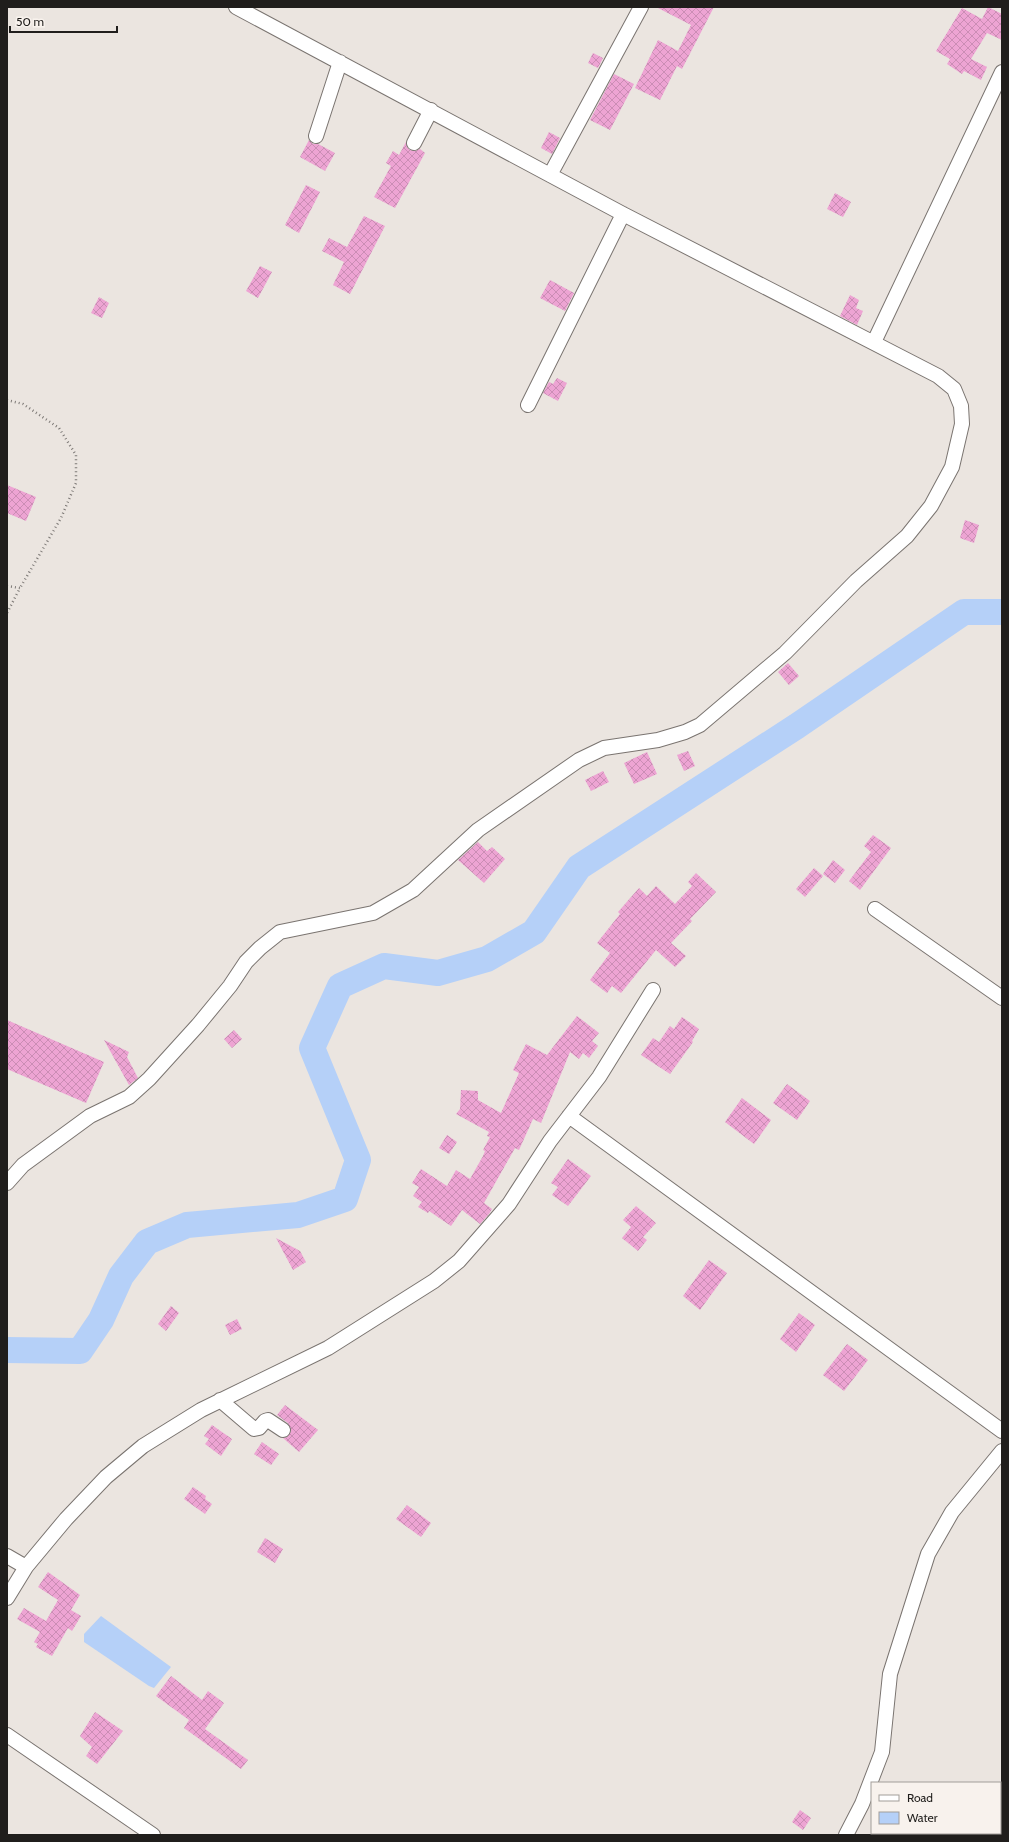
<svg xmlns="http://www.w3.org/2000/svg" width="1009" height="1842" viewBox="0 0 1009 1842" font-family="Cabin,sans-serif">
	<defs>
		<pattern id="building-cross-hatch" width="8" height="8" patternUnits="userSpaceOnUse"><rect width="8" height="8" fill="#eda4d3"/><path d="M0 0l8 8M0 8l8-8" fill="none" stroke="#cb8db5"/></pattern>
	</defs>
	<rect width="100%" height="100%" fill="#ebe5e0"/>
	<path fill="#b5d0f8" d="M 101,1616 L 171,1667 L 154,1688 L 149,1686 L 84,1642 L 84,1634 Z"/>
	<g fill="none" stroke-linecap="round" stroke-linejoin="round">
		<path stroke="#b5d0f8" stroke-width="26" d="M 7,1350 L 80,1351 L 101,1320 L 121,1276 L 147,1242 L 187,1225 L 298,1215 L 345,1199 L 358,1160 L 312,1048 L 340,986 L 384,966 L 438,973 L 487,959 L 534,932 L 579,867 L 797,726 L 964,612 L 1002,612"/>
	</g>
	<path fill="url(#building-cross-hatch)" d="M 656,7 L 714,7 L 682,69 L 677,66 L 660,100 L 635,88 L 658,40 L 678,51 L 691,25 Z
		M 988,7 L 1002,14 L 1002,40 L 987,33 L 971,59 L 987,67 L 981,80 L 964,71 L 962,74 L 947,64 L 950,59 L 936,51 L 962,8 L 982,19 Z
		M 593,53 L 603,58 L 598,68 L 588,63 Z
		M 614,74 L 634,84 L 610,130 L 590,120 Z
		M 549,132 L 560,138 L 552,154 L 541,148 Z
		M 309,140 L 313,144 L 318,144 L 335,153 L 325,171 L 300,157 Z
		M 406,142 L 407,147 L 410,150 L 415,151 L 420,149 L 425,153 L 395,208 L 374,197 L 391,166 L 386,163 L 393,151 L 399,155 Z
		M 306,185 L 320,192 L 299,233 L 285,225 Z
		M 835,193 L 851,202 L 843,217 L 827,209 Z
		M 364,216 L 385,226 L 350,294 L 333,285 L 344,262 L 322,251 L 329,238 L 347,247 Z
		M 260,266 L 272,272 L 258,298 L 246,291 Z
		M 550,280 L 574,293 L 565,311 L 540,298 Z
		M 850,295 L 859,300 L 856,308 L 863,311 L 857,325 L 840,316 Z
		M 99,297 L 109,303 L 102,318 L 91,313 Z
		M 557,378 L 567,383 L 558,401 L 543,393 L 549,382 L 553,384 Z
		M 7,485 L 36,497 L 26,521 L 7,513 Z
		M 965,520 L 979,525 L 974,543 L 960,538 Z
		M 788,663 L 799,676 L 789,685 L 778,672 Z
		M 688,751 L 695,766 L 684,771 L 677,755 Z
		M 647,752 L 657,774 L 634,784 L 624,763 Z
		M 603,771 L 609,782 L 591,791 L 585,780 Z
		M 873,835 L 891,848 L 860,890 L 849,881 L 871,852 L 864,846 Z
		M 478,842 L 487,851 L 492,847 L 505,859 L 484,883 L 458,860 Z
		M 833,860 L 845,870 L 835,883 L 823,874 Z
		M 814,868 L 823,876 L 805,897 L 796,889 Z
		M 696,873 L 716,892 L 690,919 L 692,921 L 671,943 L 686,956 L 675,967 L 656,950 L 621,993 L 612,986 L 607,993 L 590,980 L 610,953 L 597,943 L 620,914 L 618,912 L 639,888 L 647,896 L 656,886 L 675,904 L 692,886 L 688,882 Z
		M 577,1016 L 599,1033 L 592,1041 L 598,1046 L 589,1058 L 583,1053 L 579,1059 L 570,1052 L 541,1123 L 533,1119 L 519,1150 L 515,1148 L 484,1203 L 492,1209 L 489,1214 L 480,1224 L 462,1210 L 451,1226 L 429,1211 L 428,1213 L 418,1207 L 422,1202 L 413,1196 L 419,1187 L 412,1183 L 421,1169 L 447,1186 L 456,1170 L 470,1179 L 483,1156 L 485,1151 L 483,1150 L 490,1137 L 487,1136 L 489,1132 L 456,1114 L 460,1109 L 461,1090 L 478,1091 L 478,1100 L 501,1113 L 519,1073 L 513,1070 L 526,1044 L 547,1055 Z
		M 682,1017 L 699,1029 L 692,1041 L 693,1042 L 670,1074 L 641,1055 L 653,1038 L 659,1042 L 670,1026 L 674,1029 Z
		M 7,1020 L 104,1062 L 86,1103 L 7,1069 Z
		M 234,1030 L 242,1039 L 232,1048 L 224,1039 Z
		M 104,1040 L 129,1052 L 127,1057 L 138,1078 L 129,1085 Z
		M 787,1084 L 810,1101 L 797,1120 L 773,1103 Z
		M 742,1098 L 771,1120 L 754,1144 L 725,1122 Z
		M 447,1135 L 457,1142 L 449,1154 L 439,1148 Z
		M 568,1159 L 591,1176 L 568,1206 L 552,1195 L 558,1187 L 551,1183 Z
		M 636,1206 L 656,1223 L 643,1237 L 647,1240 L 638,1251 L 622,1238 L 631,1227 L 623,1220 Z
		M 276,1238 L 300,1251 L 306,1262 L 293,1270 Z
		M 709,1260 L 727,1273 L 700,1310 L 683,1296 Z
		M 171,1306 L 179,1313 L 166,1331 L 158,1324 Z
		M 799,1313 L 815,1325 L 796,1352 L 780,1339 Z
		M 237,1319 L 242,1329 L 230,1335 L 225,1325 Z
		M 847,1344 L 868,1360 L 844,1391 L 823,1375 Z
		M 285,1405 L 318,1430 L 299,1452 L 283,1438 L 287,1437 L 291,1431 L 288,1423 L 277,1415 Z
		M 212,1425 L 232,1439 L 221,1456 L 205,1444 L 209,1439 L 204,1436 Z
		M 262,1442 L 279,1454 L 271,1465 L 254,1454 Z
		M 193,1487 L 206,1496 L 205,1499 L 212,1504 L 205,1514 L 184,1499 Z
		M 407,1505 L 431,1523 L 421,1537 L 396,1519 Z
		M 265,1538 L 283,1549 L 275,1563 L 257,1552 Z
		M 48,1572 L 80,1595 L 71,1610 L 81,1616 L 72,1631 L 68,1628 L 52,1656 L 36,1647 L 38,1644 L 34,1642 L 40,1632 L 17,1619 L 24,1608 L 46,1621 L 58,1600 L 38,1587 Z
		M 171,1676 L 202,1700 L 208,1691 L 224,1703 L 205,1729 L 248,1760 L 241,1769 L 184,1728 L 189,1720 L 156,1696 Z
		M 95,1712 L 123,1731 L 97,1764 L 86,1756 L 92,1747 L 80,1736 Z
		M 800,1810 L 811,1818 L 803,1830 L 792,1822 Z"/>
	<g fill="none" stroke-linecap="round" stroke-linejoin="round">
		<g stroke="#7a7470" stroke-width="16">
			<path id="minor" d="M 316,136 L 340,62
				M 414,143 L 431,110
				M 550,175 L 641,7
				M 874,342 L 1002,72
				M 528,405 L 623,214
				M 875,909 L 1002,998
				M 569,1116 L 1002,1431
				M 7,1183 L 23,1165 L 90,1116 L 129,1097 L 149,1079 L 198,1025 L 230,986 L 246,962 L 260,948 L 280,932 L 373,913 L 413,890 L 478,830 L 579,760 L 604,748 L 658,740 L 685,732 L 700,725 L 785,653 L 856,581 L 907,536 L 931,506 L 952,467 L 962,424 L 961,406 L 954,389 L 938,376 L 623,214 L 236,7
				M 220,1400 L 254,1429 L 259,1428 L 265,1421 L 268,1420 L 283,1430
				M 7,1556 L 26,1567
				M 7,1598 L 26,1567 L 66,1519 L 106,1477 L 143,1446 L 201,1410 L 328,1348 L 434,1281 L 459,1261 L 509,1204 L 550,1141 L 599,1077 L 653,990
				M 7,1735 L 153,1835
				M 846,1835 L 862,1804 L 882,1752 L 890,1674 L 928,1554 L 952,1512 L 1002,1451"/>
		</g>
		<path stroke="#7d7976" stroke-width="2.5" stroke-dasharray="1 3" stroke-linecap="butt" d="M 7,400 L 23,404 L 59,428 L 76,455 L 76,483 L 61,518 L 20,588
			M 7,586 L 20,588 L 7,613"/>
		<use href="#minor" stroke="#fff" stroke-width="14"/>
	</g>
	<rect width="1009" height="1842" fill="none" stroke="#201e1c" stroke-width="16"/>
	<rect x="871" y="1782" width="130" height="52" fill="#f8f2ed" stroke="#a29d99"/>
	<rect x="879" y="1795" width="20" height="6" fill="#ffffff" stroke="#a29d99"/>
	<text x="907" y="1802" font-size="12" fill="#201e1c">Road</text>
	<rect x="879" y="1812" width="20" height="12" fill="#b5d0f8" stroke="#a29d99"/>
	<text x="907" y="1822" font-size="12" fill="#201e1c">Water</text>
	<path d="M10 26v6h107v-6" fill="none" stroke="#201e1c" stroke-width="2"/>
	<text x="16" y="26" font-size="12" fill="#201e1c" stroke="#f8f2ed" stroke-width="3" paint-order="stroke">50 m</text>
</svg>
